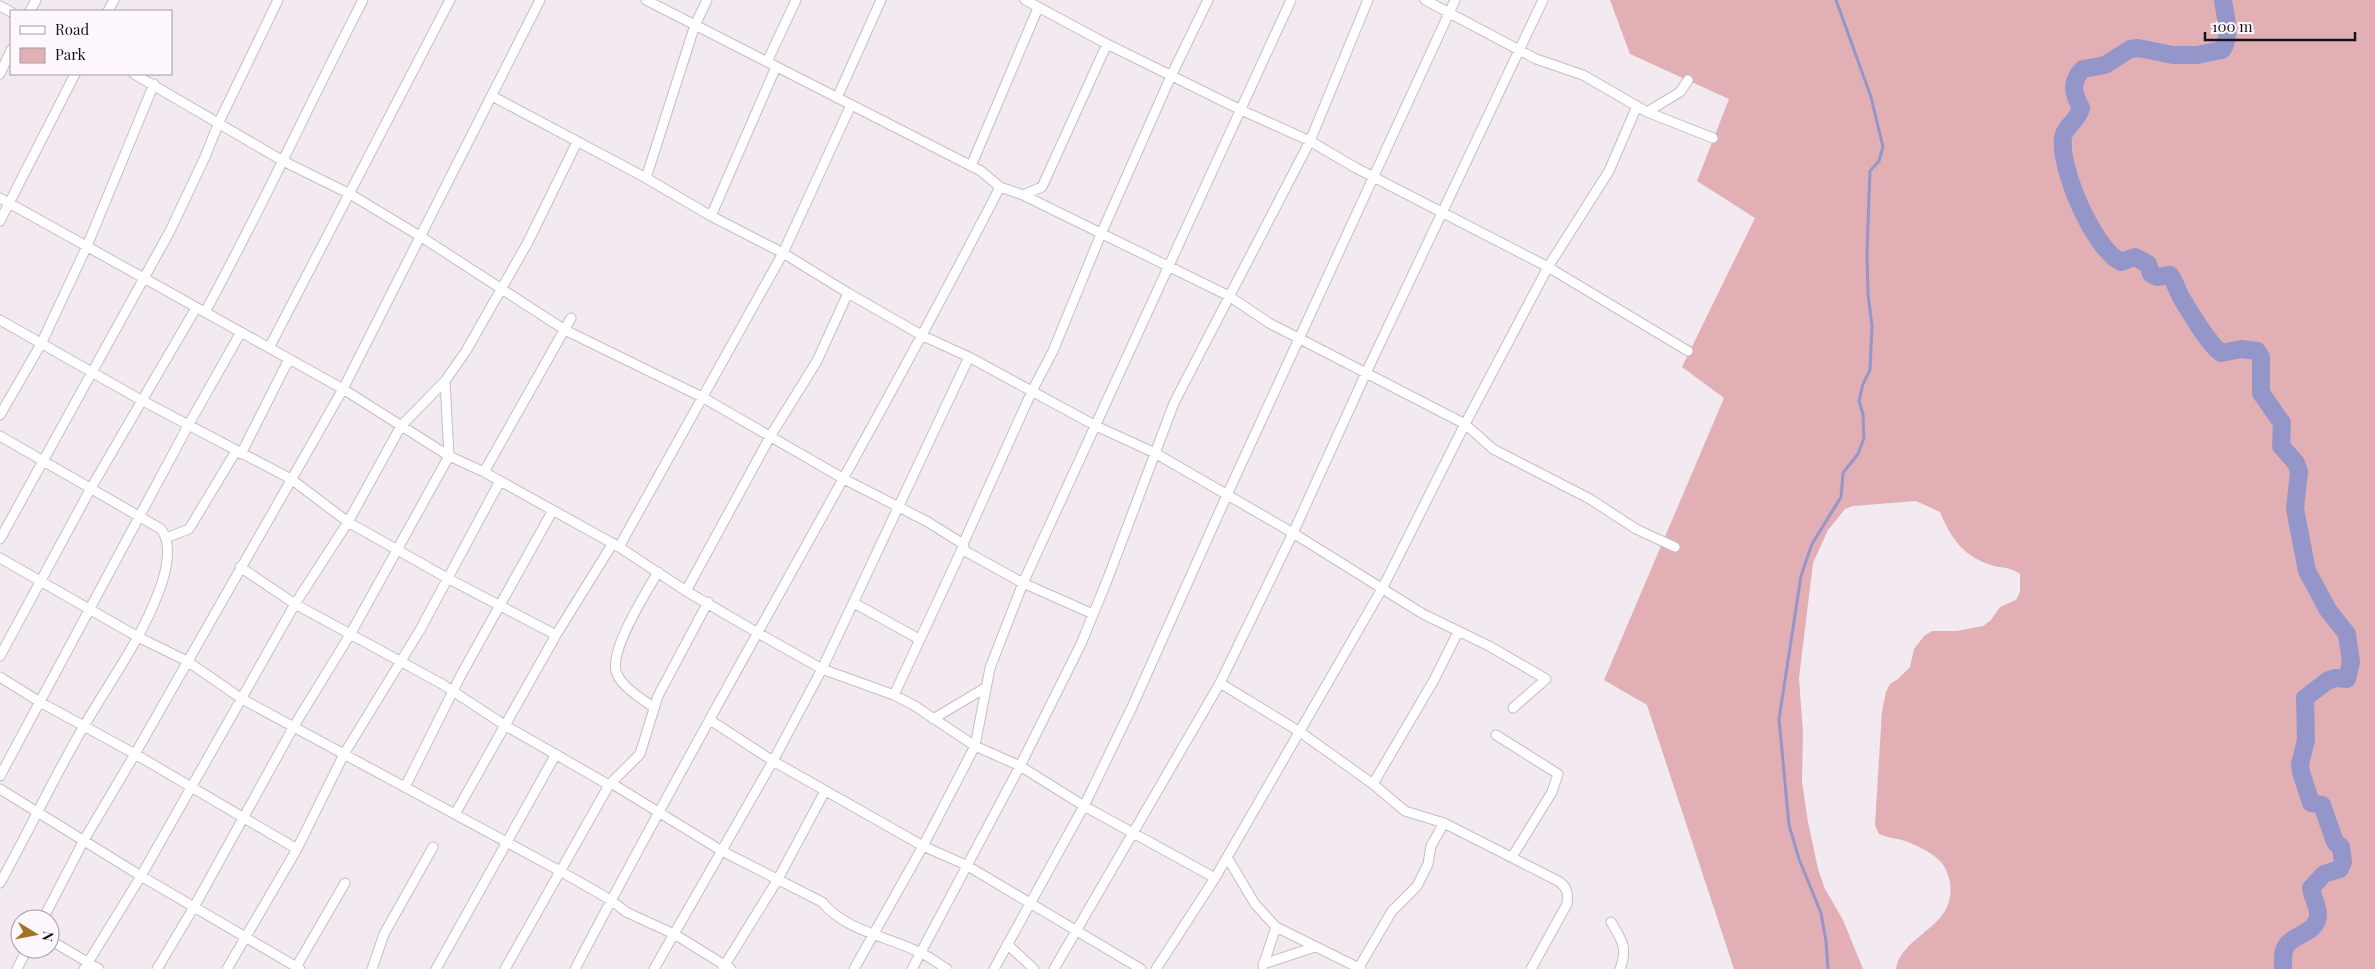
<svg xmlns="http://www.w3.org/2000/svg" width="2375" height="969" viewBox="0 0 2375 969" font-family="'Playfair Display',serif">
	<rect width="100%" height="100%" fill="#f2e9f1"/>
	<path fill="#e2afb5" d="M 1610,0 L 2375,0 L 2375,969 L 1896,969 C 1902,934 1957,928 1950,882 C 1948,874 1945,865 1938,859 C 1929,851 1916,845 1905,841 C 1896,838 1888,838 1879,834 L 1875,825 L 1882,711 L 1886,692 L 1890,684 L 1898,679 L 1910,667 L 1914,649 L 1924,636 L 1932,631 L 1957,631 L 1983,626 L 1990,621 L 2000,607 L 2016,600 L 2020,592 L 2020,574 C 2012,568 2004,568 1994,566 C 1965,558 1951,539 1940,512 L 1916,501 L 1853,506 L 1845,509 L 1828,530 L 1813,563 L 1799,678 L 1803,733 L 1802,782 L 1808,822 L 1818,869 L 1825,889 L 1843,920 L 1863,969 L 1734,969 L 1647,705 L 1604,680 L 1724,398 L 1682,367 L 1755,218 L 1697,181 L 1729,99 L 1630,54 Z"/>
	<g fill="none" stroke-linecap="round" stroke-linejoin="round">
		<path stroke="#9496ca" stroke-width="3" d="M 1828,969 L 1826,941 L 1821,913 L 1799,859 L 1789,825 L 1779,719 L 1801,576 L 1812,544 L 1841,497 L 1843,473 L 1858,454 L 1864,438 L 1863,414 L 1859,401 L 1863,384 L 1870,370 L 1872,326 L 1868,294 L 1867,254 L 1869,195 L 1870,171 L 1879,161 L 1883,147 L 1871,97 L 1836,0"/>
		<path stroke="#9496ca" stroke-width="18" d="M 2223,0 C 2225,15 2232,37 2222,50 L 2197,55 L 2173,55 L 2138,48 L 2130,49 L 2105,65 L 2083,69 C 2070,82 2073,93 2081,108 C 2077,122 2065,126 2063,137 C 2059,168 2093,248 2121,262 L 2135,257 L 2148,264 L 2151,274 L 2157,277 L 2170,275 C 2176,283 2177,291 2182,299 C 2192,315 2207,342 2221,353 L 2241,349 L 2257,351 L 2261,357 L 2261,393 L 2282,423 L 2281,446 L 2296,463 L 2299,472 L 2295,509 L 2307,571 L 2328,610 L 2347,634 L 2351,662 L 2347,679 L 2335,678 L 2327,681 L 2305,698 L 2306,740 L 2300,764 L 2301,772 L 2311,803 L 2322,805 L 2335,842 L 2341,847 L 2343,862 L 2340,869 L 2324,874 L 2311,888 C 2312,897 2318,905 2318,914 C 2318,934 2294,933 2286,946 C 2282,952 2283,962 2283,969"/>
		<g stroke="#c6bdc5" stroke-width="11">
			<path id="minor" d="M 646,0 L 981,171 L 1000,187 L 1023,195 L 1042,187 L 1107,44
				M 1025,0 L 1107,44 L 1241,110 L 1310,141 L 1356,168 L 1548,267 L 1688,351
				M 1425,0 L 1536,59 L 1583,75 L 1647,112 L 1713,138
				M 0,6 L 11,12
				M 30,11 L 36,0
				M 108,11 L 114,0
				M 767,62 L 796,0
				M 0,74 L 11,50
				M 134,74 L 283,161 L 350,194 L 423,238 L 565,330 L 702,397 L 844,479 L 928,522 L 963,544
				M 492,96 L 646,178 L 711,216 L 783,253 L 848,293 L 923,336 L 969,357 L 1096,426 L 1155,453 L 1293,533 L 1366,373 L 1543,0
				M 837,98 L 881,0
				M 1647,112 L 1680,92 L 1688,80
				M 971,166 L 1038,8
				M 646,178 L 695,25 L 707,0
				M 1023,195 L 1229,296 L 1269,323 L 1465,424 L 1493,449 L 1590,499 L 1636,529 L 1675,547
				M 0,198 L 343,389 L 449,456 L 484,472 L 619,547 L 686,591 L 758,633 L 822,669 L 894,695 L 915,706 L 975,746 L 1020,766 L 1084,806 L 1215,878
				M 711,216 L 776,67
				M 0,221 L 75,74
				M 205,312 C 261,210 309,104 363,0
				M 0,320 L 141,400 L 291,479 L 348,522 L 447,578 L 556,635
				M 269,348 L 450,0
				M 0,415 L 41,344 L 87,246 L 154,84
				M 0,436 L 161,529 C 173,545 166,573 159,591 C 141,640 110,681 84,726 C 54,777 29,831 0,883
				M 241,454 L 289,359
				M 484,472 L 571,318
				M 166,538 L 189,529 L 236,451
				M 0,539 L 170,231 L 205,157 L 219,122 L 278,0
				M 619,547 L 783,253 L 851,105
				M 0,558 L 138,637 L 187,661 L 242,699 L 560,871 L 611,900 L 626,912 L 674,934 L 731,969
				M 240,567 L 295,604 L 442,684 L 506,726 L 609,785
				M 686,591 L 771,435 L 817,361 L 848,293
				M 854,603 L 919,639
				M 1093,614 L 1023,583 L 965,551 L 963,544 L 1032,391 L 1053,351 L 1101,234 L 1171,76 L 1208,0
				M 0,656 L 91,488 L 196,308
				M 0,677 L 40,702 L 135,754 L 297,849
				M 1220,683 L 1300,732 L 1373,784 L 1405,811 L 1444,823 L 1560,882 C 1568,889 1568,894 1567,904 L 1531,969
				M 894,695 L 963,547
				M 653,707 C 641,698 623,688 617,674 C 607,653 647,591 658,572
				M 933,719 L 985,688
				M 710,720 L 773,761 L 923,846 L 966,865 L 1141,969
				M 1496,735 L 1558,774 L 1552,792 L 1512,857
				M 0,776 L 189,424 L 241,332
				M 611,783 L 722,851 L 822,902 C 847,932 888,936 921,953 C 930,957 939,964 947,969
				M 1373,784 L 1434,680 L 1458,632
				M 405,787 L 461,675 L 553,510
				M 0,789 L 141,876 L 300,969
				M 455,814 L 556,635 L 613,543
				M 1227,857 L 1255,904 L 1276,927 L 1361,969
				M 43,919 L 84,840 L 135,754 L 343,389 L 540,0
				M 1611,922 C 1622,940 1628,948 1620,969
				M 50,940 L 99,969
				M 1007,944 L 1034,969
				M 1263,964 L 1315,947
				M 1263,966 L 1276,927
				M 723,968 L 778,879 L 825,791
				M 17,969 L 27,949
				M 84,969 L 141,876 L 295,604 L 348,522 L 401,426 L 445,381 L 466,351 L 528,242 L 577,142
				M 157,969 L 194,907 L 294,726 L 351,633 L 449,456 L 445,381
				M 227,969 L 297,849 L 344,754 L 420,630 L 500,481
				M 295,969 L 345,883
				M 372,969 L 384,934 L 433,847
				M 436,969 L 556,754
				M 505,969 L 609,785 L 640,754 L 658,696 L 708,602
				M 575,969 C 712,706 864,451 1000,187
				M 654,969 L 773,761 L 822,669 L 969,357
				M 854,969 L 923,846 L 975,746 L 990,668 L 1023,583 L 1291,0
				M 912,969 L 1020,766 L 1081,644 L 1108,578 L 1174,403 L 1310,141 L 1368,0
				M 994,969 L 1084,806 L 1132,707 L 1227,495 L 1455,0
				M 1054,969 L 1220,683 L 1293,533 L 1423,614 L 1489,646 L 1546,679 L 1513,708
				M 1156,969 L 1215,878 L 1383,587 L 1465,424 L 1548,267 L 1609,171 L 1637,106
				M 1358,969 L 1392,911 L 1417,886 L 1428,864 L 1431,846 L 1444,823"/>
		</g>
		<use href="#minor" stroke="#fff" stroke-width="9"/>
	</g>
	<rect x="10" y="10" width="162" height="65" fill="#fef7fe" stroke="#a19ca1"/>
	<rect x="20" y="26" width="25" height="8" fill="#ffffff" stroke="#a19ca1"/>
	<text x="55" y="35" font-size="15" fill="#161316">Road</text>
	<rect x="20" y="48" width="25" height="15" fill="#e2afb5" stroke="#a19ca1"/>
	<text x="55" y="60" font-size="15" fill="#161316">Park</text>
	<g transform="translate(35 934) rotate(100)"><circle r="24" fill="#fef7fe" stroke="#a19ca1"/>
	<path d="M0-4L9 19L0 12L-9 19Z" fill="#a07325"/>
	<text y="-8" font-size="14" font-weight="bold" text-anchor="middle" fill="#161316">N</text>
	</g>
	<path d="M2205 32v8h150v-8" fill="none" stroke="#161316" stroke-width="2.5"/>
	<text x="2212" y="32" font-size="15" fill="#161316" stroke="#fef7fe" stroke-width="4" paint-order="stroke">100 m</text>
</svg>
